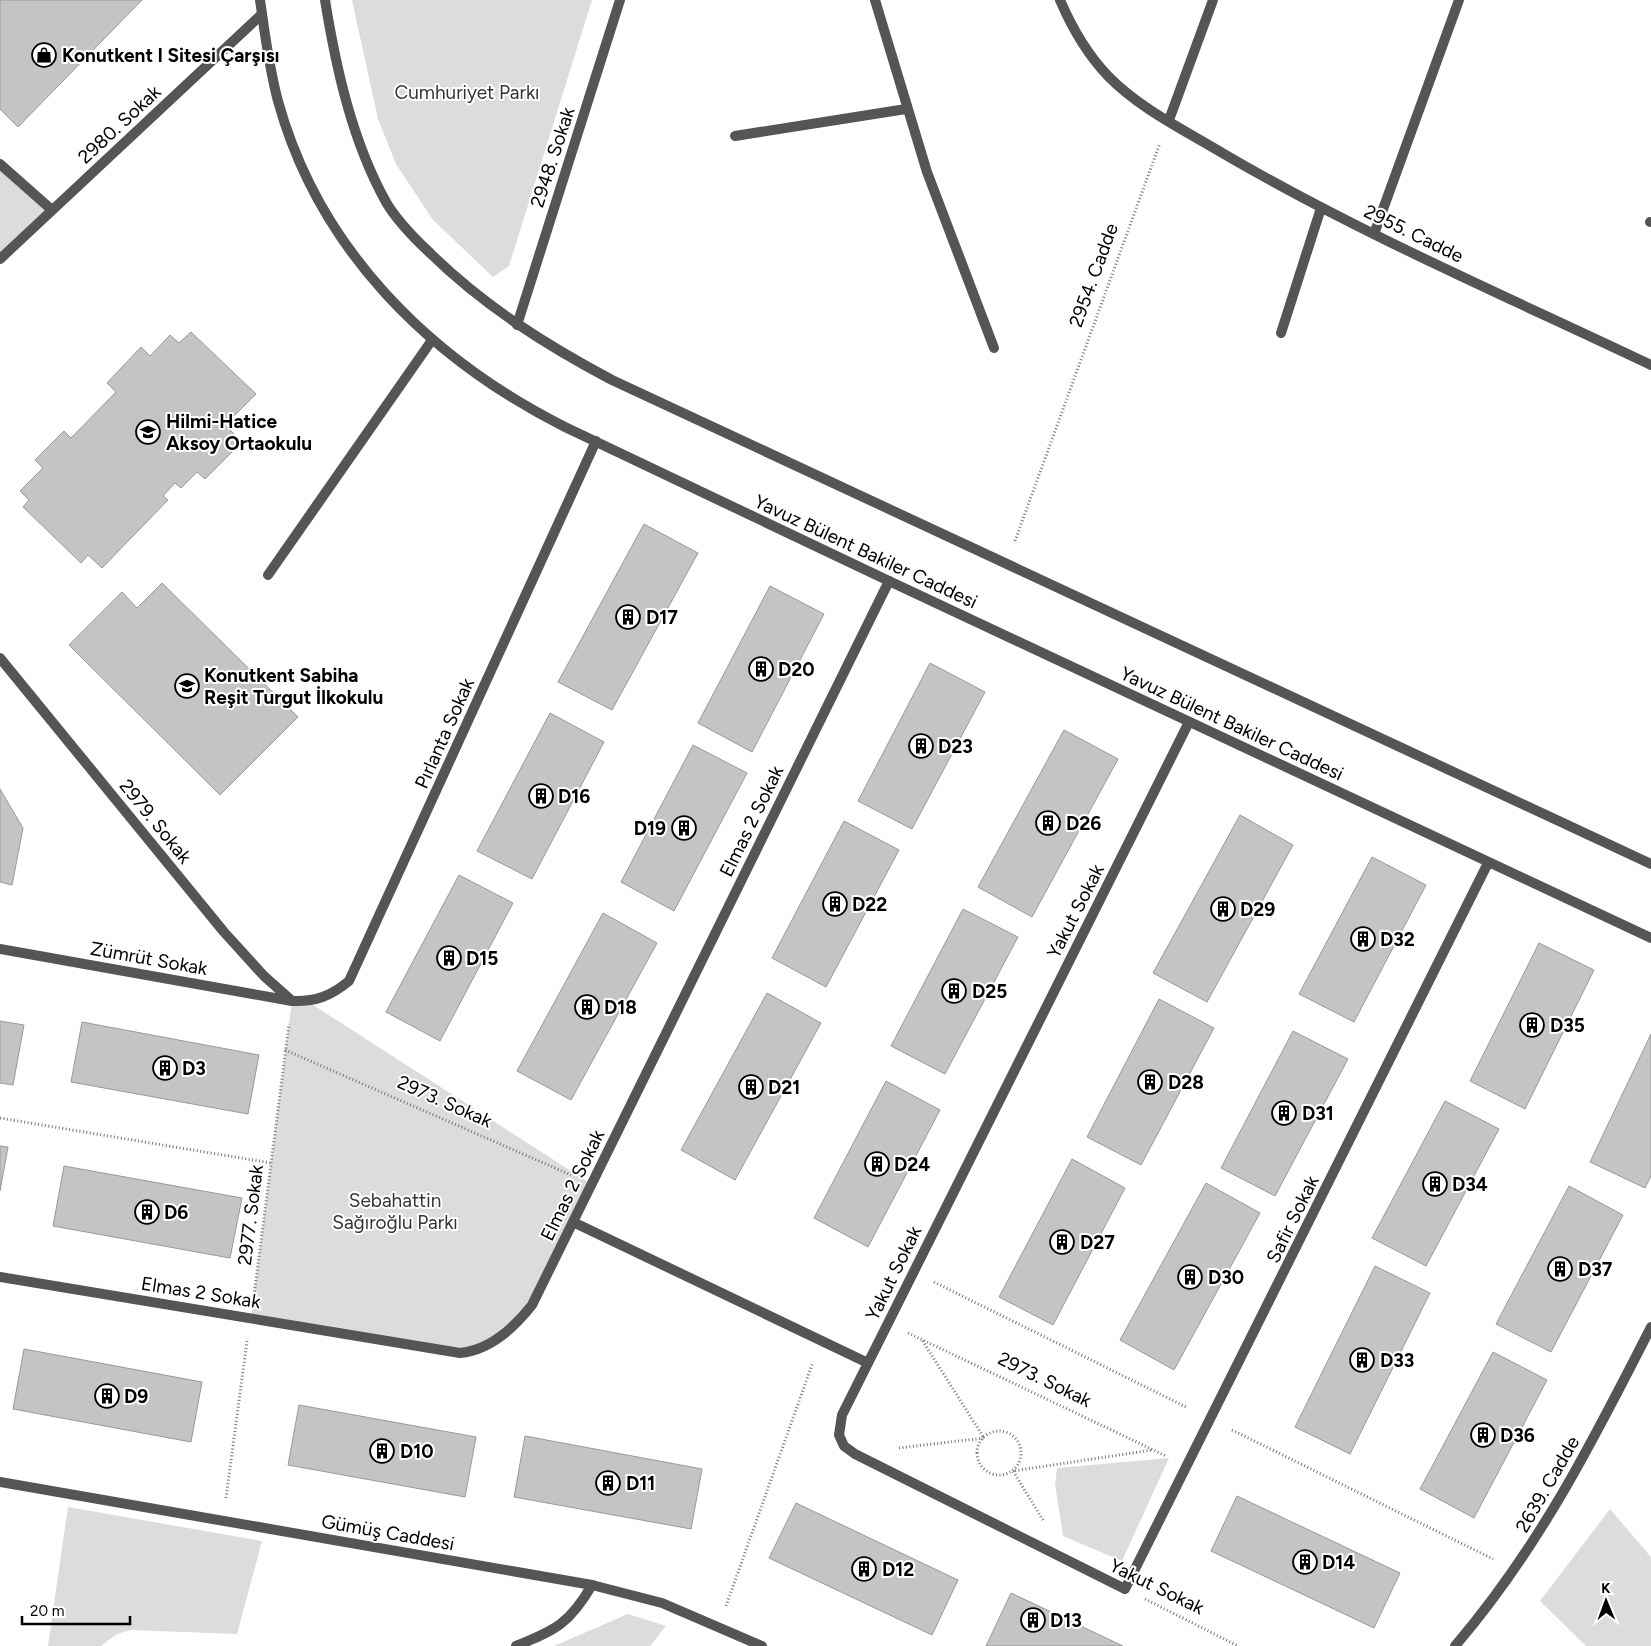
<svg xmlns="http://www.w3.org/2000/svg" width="1651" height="1646" viewBox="0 0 1651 1646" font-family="Figtree,sans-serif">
	<rect width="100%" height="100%" fill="#fff"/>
	<path fill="#dcdcdc" d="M 352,0 L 592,0 L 509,266 L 493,277 L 433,220 L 396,164 L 378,119 Z
		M 0,164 L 52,210 L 0,259 Z
		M 292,1001 L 307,1001 L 591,1184 L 524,1316 L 469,1352 L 251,1318 Z
		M 1169,1458 L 1122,1561 L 1063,1536 L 1055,1484 L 1057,1468 Z
		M 68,1507 L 262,1541 L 237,1634 L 130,1630 L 117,1634 L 101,1646 L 48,1646 Z
		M 1610,1509 L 1651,1557 L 1651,1646 L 1586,1646 L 1540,1601 Z
		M 628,1614 L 666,1626 L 650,1646 L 554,1646 Z"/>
	<path fill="#c4c4c4" stroke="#999" d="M 0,0 L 142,0 L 18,127 L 0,109 Z
		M 191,332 L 256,394 L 225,425 L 242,442 L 205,479 L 197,472 L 181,488 L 175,483 L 163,496 L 168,500 L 102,568 L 88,555 L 81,563 L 23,507 L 29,500 L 20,491 L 43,468 L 35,460 L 64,431 L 71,438 L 116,392 L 107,383 L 141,347 L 150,356 L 170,335 L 179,343 Z
		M 644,524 L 698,553 L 612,710 L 558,682 Z
		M 162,583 L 298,717 L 220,795 L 69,645 L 122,592 L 137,608 Z
		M 770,586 L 824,614 L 752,752 L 698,723 Z
		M 930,663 L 985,692 L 912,829 L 858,801 Z
		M 550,713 L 604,742 L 532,879 L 477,851 Z
		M 1064,730 L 1118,759 L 1032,917 L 978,887 Z
		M 693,745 L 747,773 L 674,911 L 621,882 Z
		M 0,789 L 23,828 L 12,885 L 0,882 Z
		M 1240,815 L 1293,845 L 1207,1002 L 1153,973 Z
		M 844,821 L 899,850 L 826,987 L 772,958 Z
		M 1372,857 L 1426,885 L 1354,1022 L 1299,994 Z
		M 459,875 L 513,903 L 440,1041 L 386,1012 Z
		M 963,909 L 1018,937 L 945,1074 L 891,1046 Z
		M 603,913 L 657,943 L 571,1100 L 517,1071 Z
		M 1539,943 L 1594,970 L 1525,1109 L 1470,1081 Z
		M 767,993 L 821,1023 L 735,1180 L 681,1150 Z
		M 1159,999 L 1214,1028 L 1141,1165 L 1087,1137 Z
		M 0,1021 L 24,1025 L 13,1085 L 0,1083 Z
		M 82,1022 L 259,1055 L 248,1114 L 71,1082 Z
		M 1293,1031 L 1348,1059 L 1275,1196 L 1221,1168 Z
		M 1651,1034 L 1651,1176 L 1645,1188 L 1590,1162 Z
		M 886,1081 L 940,1110 L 868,1247 L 814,1218 Z
		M 1445,1101 L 1499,1129 L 1426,1266 L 1372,1238 Z
		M 0,1146 L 8,1147 L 0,1191 Z
		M 1072,1159 L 1125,1188 L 1053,1325 L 999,1297 Z
		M 64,1166 L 242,1198 L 230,1258 L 53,1226 Z
		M 1206,1183 L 1260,1213 L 1174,1370 L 1120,1340 Z
		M 1569,1186 L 1623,1215 L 1551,1352 L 1496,1324 Z
		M 1375,1266 L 1430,1293 L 1350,1454 L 1295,1427 Z
		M 24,1349 L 202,1382 L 191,1442 L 13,1409 Z
		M 1493,1352 L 1547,1380 L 1474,1518 L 1420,1489 Z
		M 299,1405 L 476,1437 L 465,1497 L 288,1465 Z
		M 525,1436 L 702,1469 L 691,1529 L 514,1497 Z
		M 1237,1496 L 1400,1573 L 1374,1628 L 1211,1551 Z
		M 796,1503 L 958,1580 L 932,1635 L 769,1558 Z
		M 1011,1593 L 1123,1646 L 986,1646 Z"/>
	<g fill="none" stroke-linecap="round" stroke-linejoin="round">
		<path stroke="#777" stroke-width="3" stroke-dasharray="1 2.5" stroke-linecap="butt" d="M 1015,541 L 1160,143
			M 285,1050 L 571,1175
			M 0,1118 L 271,1163
			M 934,1282 L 1188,1408
			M 254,1295 L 289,1024
			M 908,1333 L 1166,1456
			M 1232,1430 L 1493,1559
			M977 1453a22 22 0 1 1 44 0a22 22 0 1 1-44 0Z
			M 899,1448 L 984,1438 L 922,1340
			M 226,1498 L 247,1341
			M 1043,1520 L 1013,1471 L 1152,1450
			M 1145,1599 L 1238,1646
			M 726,1606 L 813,1362"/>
		<path stroke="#555" stroke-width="10" d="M 0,164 L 52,210
			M 0,259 L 262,14"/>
		<path stroke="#555" stroke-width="10" d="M 875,0 L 927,172 L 994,348
			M 1060,0 C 1072,28 1087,54 1108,76 C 1140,109 1186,131 1224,154 C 1361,234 1508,297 1651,365
			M 1169,120 L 1213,0
			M 735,136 L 906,109
			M 1650,222 L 1651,222
			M 1374,234 L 1459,0
			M 517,325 L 620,0
			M 1281,333 L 1321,208
			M 268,575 L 432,340
			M 0,658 L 224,932 L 264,976 L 291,1000
			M 1189,722 L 842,1415 L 839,1435 L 844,1446 L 855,1454 L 1125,1589 L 1488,863
			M 0,949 L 292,1001 C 315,1002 331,996 349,981 L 596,441
			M 573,1222 L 868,1363
			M 0,1277 L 460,1353 C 490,1350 514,1328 532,1305 L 889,581
			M 516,1646 C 556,1630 570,1623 592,1585"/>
		<path stroke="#555" stroke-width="10" d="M 260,0 C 265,34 269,68 278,101 C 319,250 430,359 565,427 L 889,581 L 1651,938
			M 325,0 C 336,68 352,141 386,202 C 397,221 414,238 430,253 C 484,306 546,345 612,380 L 1651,864
			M 0,1482 L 592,1585 L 662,1603 L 762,1646
			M 1455,1646 C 1539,1548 1593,1441 1651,1327"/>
	</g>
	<defs>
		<g id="shop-ring" transform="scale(1.25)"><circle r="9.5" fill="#fff" stroke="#000" stroke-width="1.5"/><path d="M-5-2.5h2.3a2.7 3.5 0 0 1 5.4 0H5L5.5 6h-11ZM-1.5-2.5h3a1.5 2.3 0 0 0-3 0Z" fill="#000"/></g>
		<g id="school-ring" transform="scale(1.25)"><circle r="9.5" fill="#fff" stroke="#000" stroke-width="1.5"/><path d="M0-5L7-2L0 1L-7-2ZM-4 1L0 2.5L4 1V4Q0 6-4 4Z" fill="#000"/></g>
		<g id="building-ring" transform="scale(1.25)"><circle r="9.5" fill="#fff" stroke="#000" stroke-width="1.5"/><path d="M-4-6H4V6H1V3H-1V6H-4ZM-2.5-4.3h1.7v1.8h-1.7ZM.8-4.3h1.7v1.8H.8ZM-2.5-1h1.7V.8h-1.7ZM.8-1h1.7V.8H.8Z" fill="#000"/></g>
	</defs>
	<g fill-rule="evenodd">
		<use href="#shop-ring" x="44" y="55"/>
		<use href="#school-ring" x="148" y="432"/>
		<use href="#building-ring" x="628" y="617"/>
		<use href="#building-ring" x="761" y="669"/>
		<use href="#school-ring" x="187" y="686"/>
		<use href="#building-ring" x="921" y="746"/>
		<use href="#building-ring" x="541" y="796"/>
		<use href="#building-ring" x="1048" y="823"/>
		<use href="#building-ring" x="684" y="828"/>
		<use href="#building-ring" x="835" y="904"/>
		<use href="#building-ring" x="1223" y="909"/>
		<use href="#building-ring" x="1363" y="939"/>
		<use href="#building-ring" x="449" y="958"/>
		<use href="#building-ring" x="954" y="991"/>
		<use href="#building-ring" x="587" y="1007"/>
		<use href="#building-ring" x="1532" y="1025"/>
		<use href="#building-ring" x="165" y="1068"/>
		<use href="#building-ring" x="1150" y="1082"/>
		<use href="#building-ring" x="751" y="1087"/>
		<use href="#building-ring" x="1284" y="1113"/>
		<use href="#building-ring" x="877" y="1164"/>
		<use href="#building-ring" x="1435" y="1184"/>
		<use href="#building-ring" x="147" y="1212"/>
		<use href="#building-ring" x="1062" y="1242"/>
		<use href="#building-ring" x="1560" y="1269"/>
		<use href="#building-ring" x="1190" y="1277"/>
		<use href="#building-ring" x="1362" y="1360"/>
		<use href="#building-ring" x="107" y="1396"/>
		<use href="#building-ring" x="1483" y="1435"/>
		<use href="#building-ring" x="382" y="1451"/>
		<use href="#building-ring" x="608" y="1483"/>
		<use href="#building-ring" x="1305" y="1562"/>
		<use href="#building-ring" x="864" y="1569"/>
		<use href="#building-ring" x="1033" y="1620"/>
	</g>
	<g text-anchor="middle" stroke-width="4" stroke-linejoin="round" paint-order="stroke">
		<g font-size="19" font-weight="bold" fill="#000" stroke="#fff" text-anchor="start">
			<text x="62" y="62">Konutkent I Sitesi Çarşısı</text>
			<text x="166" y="428">Hilmi-Hatice<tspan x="166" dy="22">Aksoy Ortaokulu</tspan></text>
			<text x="646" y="624">D17</text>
			<text x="778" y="676">D20</text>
			<text x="204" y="682">Konutkent Sabiha<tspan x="204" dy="22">Reşit Turgut İlkokulu</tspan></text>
			<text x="938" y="753">D23</text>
			<text x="558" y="803">D16</text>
			<text x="1066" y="830">D26</text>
			<text x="666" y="835" text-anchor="end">D19</text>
			<text x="852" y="911">D22</text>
			<text x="1240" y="916">D29</text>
			<text x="1380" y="946">D32</text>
			<text x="466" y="965">D15</text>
			<text x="972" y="998">D25</text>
			<text x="604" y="1014">D18</text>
			<text x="1550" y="1032">D35</text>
			<text x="182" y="1075">D3</text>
			<text x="1168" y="1089">D28</text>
			<text x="768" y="1094">D21</text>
			<text x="1302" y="1120">D31</text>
			<text x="894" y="1171">D24</text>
			<text x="1452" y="1191">D34</text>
			<text x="164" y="1219">D6</text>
			<text x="1080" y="1249">D27</text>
			<text x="1578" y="1276">D37</text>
			<text x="1208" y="1284">D30</text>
			<text x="1380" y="1367">D33</text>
			<text x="124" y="1403">D9</text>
			<text x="1500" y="1442">D36</text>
			<text x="400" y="1458">D10</text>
			<text x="626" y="1490">D11</text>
			<text x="1322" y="1569">D14</text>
			<text x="882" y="1576">D12</text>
			<text x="1050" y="1627">D13</text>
		</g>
		<g font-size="19" fill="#333" stroke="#fff">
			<text x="467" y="99">Cumhuriyet Parkı</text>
			<text x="395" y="1207">Sebahattin<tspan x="395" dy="22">Sağıroğlu Parkı</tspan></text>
		</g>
		<g font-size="19" fill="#000" stroke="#fff">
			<text transform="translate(119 124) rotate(-43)" y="7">2980. Sokak</text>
			<text transform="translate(552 157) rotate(-72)" y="7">2948. Sokak</text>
			<text transform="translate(1414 233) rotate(26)" y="7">2955. Cadde</text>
			<text transform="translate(1093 275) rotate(-70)" y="7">2954. Cadde</text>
			<text transform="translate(866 551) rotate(25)" y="7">Yavuz Bülent Bakiler Caddesi</text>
			<text transform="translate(1232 723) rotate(25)" y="7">Yavuz Bülent Bakiler Caddesi</text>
			<text transform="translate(444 733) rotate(-66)" y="7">Pırlanta Sokak</text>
			<text transform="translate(156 821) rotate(51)" y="7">2979. Sokak</text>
			<text transform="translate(751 821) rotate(-64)" y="7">Elmas 2 Sokak</text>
			<text transform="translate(1075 911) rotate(-63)" y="7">Yakut Sokak</text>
			<text transform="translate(149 958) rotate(10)" y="7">Zümrüt Sokak</text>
			<text transform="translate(445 1101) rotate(24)" y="7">2973. Sokak</text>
			<text transform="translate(572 1185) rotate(-64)" y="7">Elmas 2 Sokak</text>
			<text transform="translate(250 1215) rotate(-83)" y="7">2977. Sokak</text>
			<text transform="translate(1292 1219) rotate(-64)" y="7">Safir Sokak</text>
			<text transform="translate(893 1273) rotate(-64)" y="7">Yakut Sokak</text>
			<text transform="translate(201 1292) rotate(9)" y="7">Elmas 2 Sokak</text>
			<text transform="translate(1045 1379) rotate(26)" y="7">2973. Sokak</text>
			<text transform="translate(1547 1484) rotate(-60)" y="7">2639. Cadde</text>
			<text transform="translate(388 1532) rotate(10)" y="7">Gümüş Caddesi</text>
			<text transform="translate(1157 1586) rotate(26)" y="7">Yakut Sokak</text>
		</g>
	</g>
	<g transform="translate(1606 1601) rotate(359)" stroke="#ffffff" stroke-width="4" paint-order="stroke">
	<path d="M0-4L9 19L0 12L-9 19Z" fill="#000000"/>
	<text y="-8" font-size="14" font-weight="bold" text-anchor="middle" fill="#000000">K</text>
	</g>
	<path d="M22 1616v8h108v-8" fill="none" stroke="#000000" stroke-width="2.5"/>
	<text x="30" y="1616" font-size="15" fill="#000000" stroke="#ffffff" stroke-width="4" paint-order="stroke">20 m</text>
</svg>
